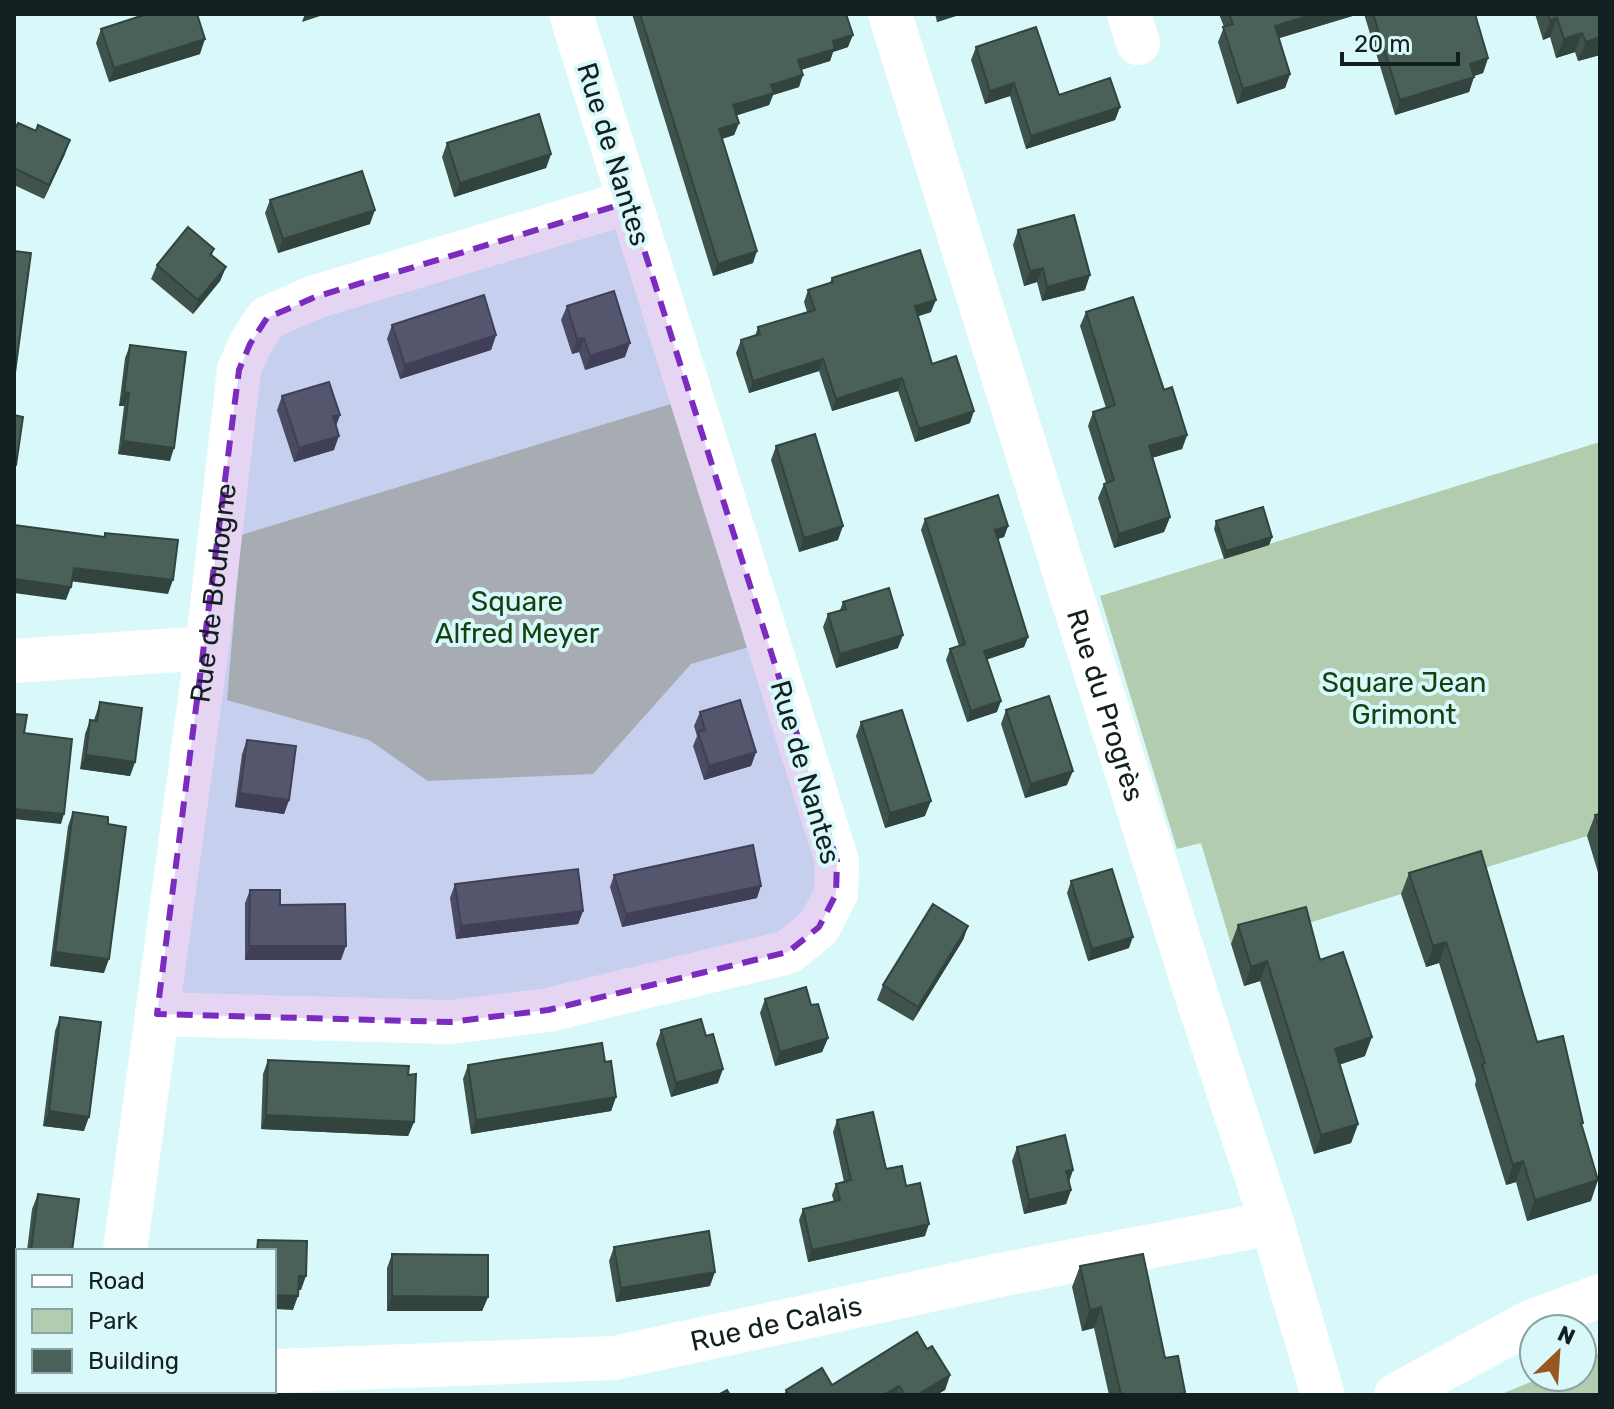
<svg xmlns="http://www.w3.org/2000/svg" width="1614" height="1409" viewBox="0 0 1614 1409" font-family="Rubik,sans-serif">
	<rect width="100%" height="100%" fill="#d9f8fa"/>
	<path fill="#b1ccaf" d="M 674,403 L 752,646 L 691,664 L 593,774 L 428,781 L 369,740 L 227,700 L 241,535 Z
		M 1600,442 L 1600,832 L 1299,926 L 1231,944 L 1201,843 L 1177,849 L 1100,596 Z
		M 1600,1353 L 1600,1395 L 1499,1395 L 1543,1377 L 1582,1377 L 1582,1361 Z"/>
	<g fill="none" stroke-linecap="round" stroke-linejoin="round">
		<g stroke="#fff" stroke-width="44">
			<path id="s1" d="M 890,14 L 1199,1003 L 1272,1223 L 1323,1395"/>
			<path d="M 1129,14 L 1138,43"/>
			<path d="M 14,661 L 207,648"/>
			<path d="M 157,1014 L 450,1022 L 548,1010 L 788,952 L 819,927 L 836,894 L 837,861 L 571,14"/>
			<path id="s2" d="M 125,1251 L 209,632 L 239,370 L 250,344 L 267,318 L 315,297 L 629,202"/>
			<path id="s3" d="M 274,1371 L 614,1358 L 1000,1275 L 1272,1223"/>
			<path d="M 106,1395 L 106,1391"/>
			<path d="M 1396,1395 L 1530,1322 L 1600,1296"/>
		</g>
	</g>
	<path fill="#3f534c" d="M 632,14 L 846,14 L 848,47 L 833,52 L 830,61 L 801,70 L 799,87 L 773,95 L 769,105 L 736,115 L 739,123 L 734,135 L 722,139 L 753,263 L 713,276 Z
		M 935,14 L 962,14 L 937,22 Z
		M 1219,14 L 1359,14 L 1279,38 L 1290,74 L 1285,88 L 1237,104 L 1218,42 L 1224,27 Z
		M 1364,14 L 1475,14 L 1488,58 L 1483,73 L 1474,76 L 1469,92 L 1395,115 Z
		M 1535,14 L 1600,14 L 1600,55 L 1578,61 L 1575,52 L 1556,58 L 1550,37 L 1543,40 Z
		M 101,29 L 200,54 L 109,82 L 96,43 Z
		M 976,47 L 1059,95 L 1120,107 L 1115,120 L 1026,149 L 1010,96 L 985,104 L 971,60 Z
		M 14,131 L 65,154 L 44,199 L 14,185 Z
		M 447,143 L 551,154 L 546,168 L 454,197 L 442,157 Z
		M 270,200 L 370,224 L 278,253 L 265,213 Z
		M 1018,230 L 1085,290 L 1042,301 L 1037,282 L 1024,286 L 1013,245 Z
		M 214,249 L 212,255 L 226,267 L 220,281 L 193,314 L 151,279 L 157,265 Z
		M 832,278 L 931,312 L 918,316 L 932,364 L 970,423 L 915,442 L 898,391 L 832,411 L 819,371 L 749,393 L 736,353 L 741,340 L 755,336 L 758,327 L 807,312 L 804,302 L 808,290 L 830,283 Z
		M 567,306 L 625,357 L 585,370 L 579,352 L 572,354 L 561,320 Z
		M 1086,312 L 1164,390 L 1187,435 L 1182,449 L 1152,458 L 1170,517 L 1164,532 L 1114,548 L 1098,498 L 1104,484 L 1106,483 L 1088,426 L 1093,412 L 1106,408 L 1080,326 Z
		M 392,325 L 496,335 L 491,350 L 400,379 L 387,339 Z
		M 130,345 L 170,461 L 118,454 L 124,406 L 119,406 L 125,358 Z
		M 282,396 L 340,415 L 336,425 L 334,450 L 294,462 L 277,410 Z
		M 776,446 L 838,540 L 799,552 L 771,460 Z
		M 925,519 L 1008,526 L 1004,537 L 998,539 L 1028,637 L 1024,647 L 987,659 L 997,712 L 967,722 L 946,660 L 950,649 L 959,646 L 921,530 Z
		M 1216,521 L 1272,537 L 1269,545 L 1224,559 L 1214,529 Z
		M 843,602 L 898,648 L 836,668 L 823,627 L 828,614 L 840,610 Z
		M 100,702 L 135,762 L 130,776 L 80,769 L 85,734 L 90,720 L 94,720 Z
		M 1006,710 L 1067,785 L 1025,798 L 1001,724 Z
		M 700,712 L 756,752 L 751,766 L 704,780 L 693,746 L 697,736 L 694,726 Z
		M 861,722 L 925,816 L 885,828 L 856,736 Z
		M 247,740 L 289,800 L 284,814 L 235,807 L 242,754 Z
		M 73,812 L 104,973 L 50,966 L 68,826 Z
		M 1600,814 L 1600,879 L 1587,836 L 1595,815 Z
		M 1409,873 L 1537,1042 L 1582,1127 L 1591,1201 L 1527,1221 L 1516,1182 L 1506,1185 L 1475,1085 L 1476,1080 L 1439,963 L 1426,967 L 1401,894 Z
		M 614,875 L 757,898 L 622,927 L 610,887 Z
		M 1071,881 L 1129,948 L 1088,961 L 1067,893 Z
		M 455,884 L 583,911 L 578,924 L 456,939 L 450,898 Z
		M 250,890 L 280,905 L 341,960 L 245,960 L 245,903 Z
		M 1238,925 L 1320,960 L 1365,1056 L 1339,1065 L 1358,1124 L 1351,1143 L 1314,1154 L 1260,981 L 1244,986 L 1231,944 Z
		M 968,926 L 963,940 L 913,1021 L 877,1000 L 883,985 Z
		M 765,999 L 811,1005 L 828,1038 L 822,1052 L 775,1066 L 760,1013 Z
		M 60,1017 L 84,1131 L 43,1126 L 55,1031 Z
		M 661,1030 L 718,1083 L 671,1097 L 656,1044 Z
		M 268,1060 L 408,1075 L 414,1122 L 408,1136 L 261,1129 L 263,1074 Z
		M 605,1062 L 616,1097 L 611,1111 L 471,1134 L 463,1079 L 468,1065 Z
		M 837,1120 L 886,1169 L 906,1186 L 925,1236 L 808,1262 L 799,1220 L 803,1209 L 834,1202 L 832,1195 L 836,1184 L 844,1182 L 833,1132 Z
		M 1017,1147 L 1073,1170 L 1069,1182 L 1071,1190 L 1066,1204 L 1024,1214 L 1012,1161 Z
		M 38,1194 L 72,1251 L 27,1251 L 32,1209 Z
		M 614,1247 L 710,1286 L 616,1302 L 609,1261 Z
		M 392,1254 L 488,1297 L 482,1311 L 387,1311 L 387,1268 Z
		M 1080,1266 L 1165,1358 L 1185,1392 L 1184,1395 L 1109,1395 L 1094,1328 L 1082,1331 L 1072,1287 Z
		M 927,1349 L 950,1375 L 945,1390 L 936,1395 L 784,1395 L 786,1390 L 832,1385 Z"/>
	<path fill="#33443e" d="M 305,14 L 326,14 L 302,22 Z
		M 940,14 L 962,14 L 937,22 Z
		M 1315,14 L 1359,14 L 1270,41 L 1275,26 Z
		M 1557,18 L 1550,37 L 1543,40 L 1550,20 Z
		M 1582,33 L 1575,52 L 1556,58 L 1564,39 Z
		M 853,35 L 848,47 L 833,52 L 830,61 L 794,72 L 798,60 L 833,41 Z
		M 1600,37 L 1600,55 L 1578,61 L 1586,42 Z
		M 205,39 L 200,54 L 109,82 L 114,68 Z
		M 1488,58 L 1483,73 L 1465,79 L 1470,64 Z
		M 1290,74 L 1285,88 L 1237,104 L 1243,89 Z
		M 803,75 L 799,87 L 773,95 L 769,105 L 729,118 L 733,105 L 771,85 Z
		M 1474,77 L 1469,92 L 1395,115 L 1400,100 Z
		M 1014,83 L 1010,96 L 985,104 L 990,91 Z
		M 1120,107 L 1115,120 L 1026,149 L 1031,136 Z
		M 739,123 L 734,135 L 715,141 L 719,129 Z
		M 70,140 L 65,154 L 44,199 L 49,185 Z
		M 551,154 L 546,168 L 454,197 L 460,183 Z
		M 375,210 L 370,224 L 278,253 L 283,239 Z
		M 757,251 L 753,263 L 713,276 L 718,264 Z
		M 226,267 L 220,281 L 193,314 L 198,300 Z
		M 1043,268 L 1037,282 L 1024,286 L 1030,271 Z
		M 1090,275 L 1085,290 L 1042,301 L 1047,287 Z
		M 936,300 L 931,312 L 910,319 L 915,306 Z
		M 496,335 L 491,350 L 400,379 L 405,365 Z
		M 584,338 L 579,352 L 572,354 L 577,339 Z
		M 630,343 L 625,357 L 585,370 L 590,356 Z
		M 823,359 L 819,371 L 749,393 L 753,381 Z
		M 902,378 L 898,391 L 832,411 L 836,399 Z
		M 124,392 L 129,393 L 124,406 L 119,406 Z
		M 974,411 L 970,423 L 915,442 L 919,429 Z
		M 340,415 L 335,429 L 333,416 Z
		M 1187,435 L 1182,449 L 1144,460 L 1149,446 Z
		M 339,436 L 334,450 L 294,462 L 299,448 Z
		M 123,441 L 174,448 L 170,461 L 118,454 Z
		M 1170,517 L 1164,532 L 1114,548 L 1119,534 Z
		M 843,526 L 838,540 L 799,552 L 804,538 Z
		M 1008,526 L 1004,537 L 991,541 L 995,530 Z
		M 1272,537 L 1269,545 L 1224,559 L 1226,551 Z
		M 74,568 L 173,580 L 168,594 L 69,581 Z
		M 14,579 L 71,587 L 66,600 L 14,593 Z
		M 903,635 L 898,648 L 836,668 L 840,654 Z
		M 1028,637 L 1024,647 L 980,662 L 984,651 Z
		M 1001,701 L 997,712 L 967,722 L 971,711 Z
		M 756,752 L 751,766 L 704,780 L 709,766 Z
		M 86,755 L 135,762 L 130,776 L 80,769 Z
		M 1073,771 L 1067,785 L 1025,798 L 1031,784 Z
		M 240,793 L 289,800 L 284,814 L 235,807 Z
		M 931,801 L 925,816 L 885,828 L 890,813 Z
		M 14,809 L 64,814 L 61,824 L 14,819 Z
		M 761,886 L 757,898 L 622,927 L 626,914 Z
		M 583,911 L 578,924 L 456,939 L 461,926 Z
		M 968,926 L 963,940 L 913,1021 L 918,1007 Z
		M 1133,937 L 1129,948 L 1088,961 L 1092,949 Z
		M 1446,942 L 1439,963 L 1426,967 L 1433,946 Z
		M 249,946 L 346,946 L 341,960 L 245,960 Z
		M 55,952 L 109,959 L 104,973 L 50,966 Z
		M 1267,961 L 1260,981 L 1244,986 L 1251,967 Z
		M 1372,1037 L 1365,1056 L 1328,1068 L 1335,1049 Z
		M 828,1038 L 822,1052 L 775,1066 L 780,1052 Z
		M 723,1069 L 718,1083 L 671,1097 L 676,1083 Z
		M 616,1097 L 611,1111 L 471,1134 L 476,1120 Z
		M 49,1111 L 89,1117 L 84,1131 L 43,1126 Z
		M 266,1115 L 414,1122 L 408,1136 L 261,1129 Z
		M 1358,1124 L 1351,1143 L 1314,1154 L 1321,1135 Z
		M 1523,1161 L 1516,1182 L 1506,1185 L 1513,1165 Z
		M 1073,1170 L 1068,1184 L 1066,1171 Z
		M 1598,1180 L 1591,1201 L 1527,1221 L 1535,1200 Z
		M 1071,1190 L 1066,1204 L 1024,1214 L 1029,1200 Z
		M 929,1224 L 925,1236 L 808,1262 L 812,1250 Z
		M 715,1272 L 710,1286 L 616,1302 L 621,1288 Z
		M 299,1276 L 306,1276 L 301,1290 L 294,1290 Z
		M 274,1295 L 298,1296 L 293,1310 L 274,1309 Z
		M 392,1296 L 488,1297 L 482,1311 L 387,1311 Z
		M 1101,1307 L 1094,1328 L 1082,1331 L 1090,1310 Z
		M 950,1375 L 945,1390 L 936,1395 L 917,1395 Z
		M 899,1386 L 896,1395 L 883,1395 Z"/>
	<path fill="#496158" stroke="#33443e" stroke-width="2" d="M 147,14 L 197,14 L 205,39 L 114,68 L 101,29 Z
		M 640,14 L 846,14 L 853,35 L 833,41 L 835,49 L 798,60 L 803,75 L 771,85 L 774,93 L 733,105 L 739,123 L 719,129 L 757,251 L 718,264 Z
		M 1229,14 L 1315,14 L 1275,26 L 1290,74 L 1243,89 L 1223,27 L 1233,24 Z
		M 1373,14 L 1475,14 L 1488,58 L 1470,64 L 1474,77 L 1400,100 Z
		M 1548,14 L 1600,14 L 1600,37 L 1586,42 L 1582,33 L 1564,39 L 1557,18 L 1550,20 Z
		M 1036,27 L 1059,95 L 1110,78 L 1120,107 L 1031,136 L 1014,83 L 990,91 L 976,47 Z
		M 539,114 L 551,154 L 460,183 L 447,143 Z
		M 18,123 L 36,131 L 38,125 L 70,140 L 49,185 L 14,168 L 14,131 Z
		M 362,171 L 375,210 L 283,239 L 270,200 Z
		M 1074,215 L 1090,275 L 1047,287 L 1043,268 L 1030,271 L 1018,230 Z
		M 188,227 L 214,249 L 210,254 L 226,267 L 198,300 L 157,265 Z
		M 920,250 L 936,300 L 915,306 L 932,364 L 956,356 L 974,411 L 919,429 L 902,378 L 836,399 L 823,359 L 753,381 L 741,340 L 760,334 L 758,327 L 815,310 L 808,290 L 833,282 L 832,278 Z
		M 14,251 L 31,253 L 14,380 Z
		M 614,291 L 630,343 L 590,356 L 584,338 L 577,339 L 567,306 Z
		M 484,295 L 496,335 L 405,365 L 392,325 Z
		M 1133,297 L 1164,390 L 1172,387 L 1187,435 L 1149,446 L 1170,517 L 1119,534 L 1104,484 L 1114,480 L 1093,412 L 1115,405 L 1086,312 Z
		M 130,345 L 186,352 L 174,448 L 123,441 L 129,393 L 124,392 Z
		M 329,382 L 340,415 L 333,416 L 339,436 L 299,448 L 282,396 Z
		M 14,415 L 23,417 L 16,465 L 14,465 Z
		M 815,434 L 843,526 L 804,538 L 776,446 Z
		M 998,495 L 1008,526 L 995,530 L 1028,637 L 984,651 L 1001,701 L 971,711 L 950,649 L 965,644 L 925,519 Z
		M 1263,507 L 1272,537 L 1226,551 L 1216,521 Z
		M 14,525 L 105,537 L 105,533 L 178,540 L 173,580 L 74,568 L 71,587 L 14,579 Z
		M 889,588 L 903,635 L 840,654 L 828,614 L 846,609 L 843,602 Z
		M 1049,696 L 1073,771 L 1031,784 L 1006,710 Z
		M 740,700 L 756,752 L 709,766 L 698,732 L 705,730 L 700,712 Z
		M 100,702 L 142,708 L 135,762 L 86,755 L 90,720 L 97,721 Z
		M 902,710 L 931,801 L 890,813 L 861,722 Z
		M 14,714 L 27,715 L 24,733 L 72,739 L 64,814 L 14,809 Z
		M 247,740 L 296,746 L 289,800 L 240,793 Z
		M 73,812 L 108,817 L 108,824 L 126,827 L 109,959 L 55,952 Z
		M 1600,814 L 1600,832 L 1595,815 Z
		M 753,845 L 761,886 L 626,914 L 614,875 Z
		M 1481,851 L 1537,1042 L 1563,1036 L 1583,1123 L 1581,1123 L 1598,1180 L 1535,1200 L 1523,1161 L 1513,1165 L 1482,1064 L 1485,1063 L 1446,942 L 1433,946 L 1409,873 Z
		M 578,869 L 583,911 L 461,926 L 455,884 Z
		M 1112,869 L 1133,937 L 1092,949 L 1071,881 Z
		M 250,890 L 280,890 L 280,905 L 345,904 L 346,946 L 249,946 Z
		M 933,904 L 968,926 L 918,1007 L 883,985 Z
		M 1306,907 L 1320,960 L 1343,952 L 1372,1037 L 1335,1049 L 1358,1124 L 1321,1135 L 1267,961 L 1251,967 L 1238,925 Z
		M 806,987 L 811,1005 L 818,1004 L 828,1038 L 780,1052 L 765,999 Z
		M 60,1017 L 101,1022 L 89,1117 L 49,1111 Z
		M 701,1019 L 706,1036 L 713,1034 L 723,1069 L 676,1083 L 661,1030 Z
		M 602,1043 L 605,1062 L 611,1061 L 616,1097 L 476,1120 L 468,1065 Z
		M 268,1060 L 409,1066 L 408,1075 L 416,1074 L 414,1122 L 266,1115 Z
		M 873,1112 L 886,1169 L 902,1166 L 906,1186 L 920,1183 L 929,1224 L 812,1250 L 803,1209 L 840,1200 L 836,1184 L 851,1180 L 837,1120 Z
		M 1065,1135 L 1073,1170 L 1066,1171 L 1071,1190 L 1029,1200 L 1017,1147 Z
		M 38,1194 L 79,1199 L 72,1251 L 31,1251 Z
		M 709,1231 L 715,1272 L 621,1288 L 614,1247 Z
		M 258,1240 L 307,1241 L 306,1276 L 299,1276 L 298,1296 L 274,1295 L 274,1251 L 257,1251 Z
		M 392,1254 L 488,1255 L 488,1297 L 392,1296 Z
		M 1143,1254 L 1165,1358 L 1178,1356 L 1185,1392 L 1181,1395 L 1121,1395 L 1101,1307 L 1090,1310 L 1080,1266 Z
		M 917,1332 L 927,1349 L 932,1346 L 950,1375 L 917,1395 L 905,1395 L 899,1386 L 883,1395 L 789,1395 L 786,1390 L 822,1368 L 832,1385 Z
		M 15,1372 L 18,1373 L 18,1391 L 54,1391 L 54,1395 L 14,1395 Z
		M 727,1390 L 730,1395 L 718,1395 Z"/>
	<path fill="#7b2cbf" fill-opacity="0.2" stroke="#7b2cbf" stroke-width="6" stroke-dasharray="16 10" stroke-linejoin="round" d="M 629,202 L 837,861 L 836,894 L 819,927 L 788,952 L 548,1010 L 450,1022 L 157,1014 L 239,370 L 250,344 L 267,318 L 315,297 Z"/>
	<g text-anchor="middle" stroke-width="8" stroke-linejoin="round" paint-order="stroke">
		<g font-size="28" fill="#142020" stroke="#d9f8fa">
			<text transform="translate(614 154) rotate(73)" y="10">Rue de Nantes</text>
			<text dy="10" stroke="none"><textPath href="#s2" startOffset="664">Rue de Boulogne</textPath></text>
			<text dy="10" stroke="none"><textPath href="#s1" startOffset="724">Rue du Progrès</textPath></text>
			<text transform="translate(806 772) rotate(74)" y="10">Rue de Nantes</text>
			<text dy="10" stroke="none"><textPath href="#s3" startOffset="506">Rue de Calais</textPath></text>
		</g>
		<g font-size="28" fill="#144112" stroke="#d9f8fa">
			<text x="517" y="611">Square<tspan x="517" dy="32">Alfred Meyer</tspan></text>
			<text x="1404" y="692">Square Jean<tspan x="1404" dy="32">Grimont</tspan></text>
		</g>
	</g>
	<rect width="1614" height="1409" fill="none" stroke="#142020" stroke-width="32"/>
	<rect x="16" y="1249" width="260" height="144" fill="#d9f8fa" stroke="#8aa2a3" stroke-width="2"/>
	<rect x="32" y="1275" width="40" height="12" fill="#ffffff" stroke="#8aa2a3" stroke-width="2"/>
	<text x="88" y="1289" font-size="24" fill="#142020">Road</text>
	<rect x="32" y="1309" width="40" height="24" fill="#b1ccaf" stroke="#8aa2a3" stroke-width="2"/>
	<text x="88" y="1329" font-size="24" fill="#142020">Park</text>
	<rect x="32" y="1349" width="40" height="24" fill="#496158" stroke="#8aa2a3" stroke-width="2"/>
	<text x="88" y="1369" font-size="24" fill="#142020">Building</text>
	<g transform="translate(1558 1353) rotate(25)"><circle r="38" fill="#d9f8fa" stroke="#8aa2a3" stroke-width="2"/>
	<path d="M0-6L14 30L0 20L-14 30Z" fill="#975622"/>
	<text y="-12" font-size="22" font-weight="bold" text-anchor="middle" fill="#142020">N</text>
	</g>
	<path d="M1342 52v12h116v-12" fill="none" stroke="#142020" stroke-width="4"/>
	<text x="1354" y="52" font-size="24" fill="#142020" stroke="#d9f8fa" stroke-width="6" paint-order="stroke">20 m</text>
</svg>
